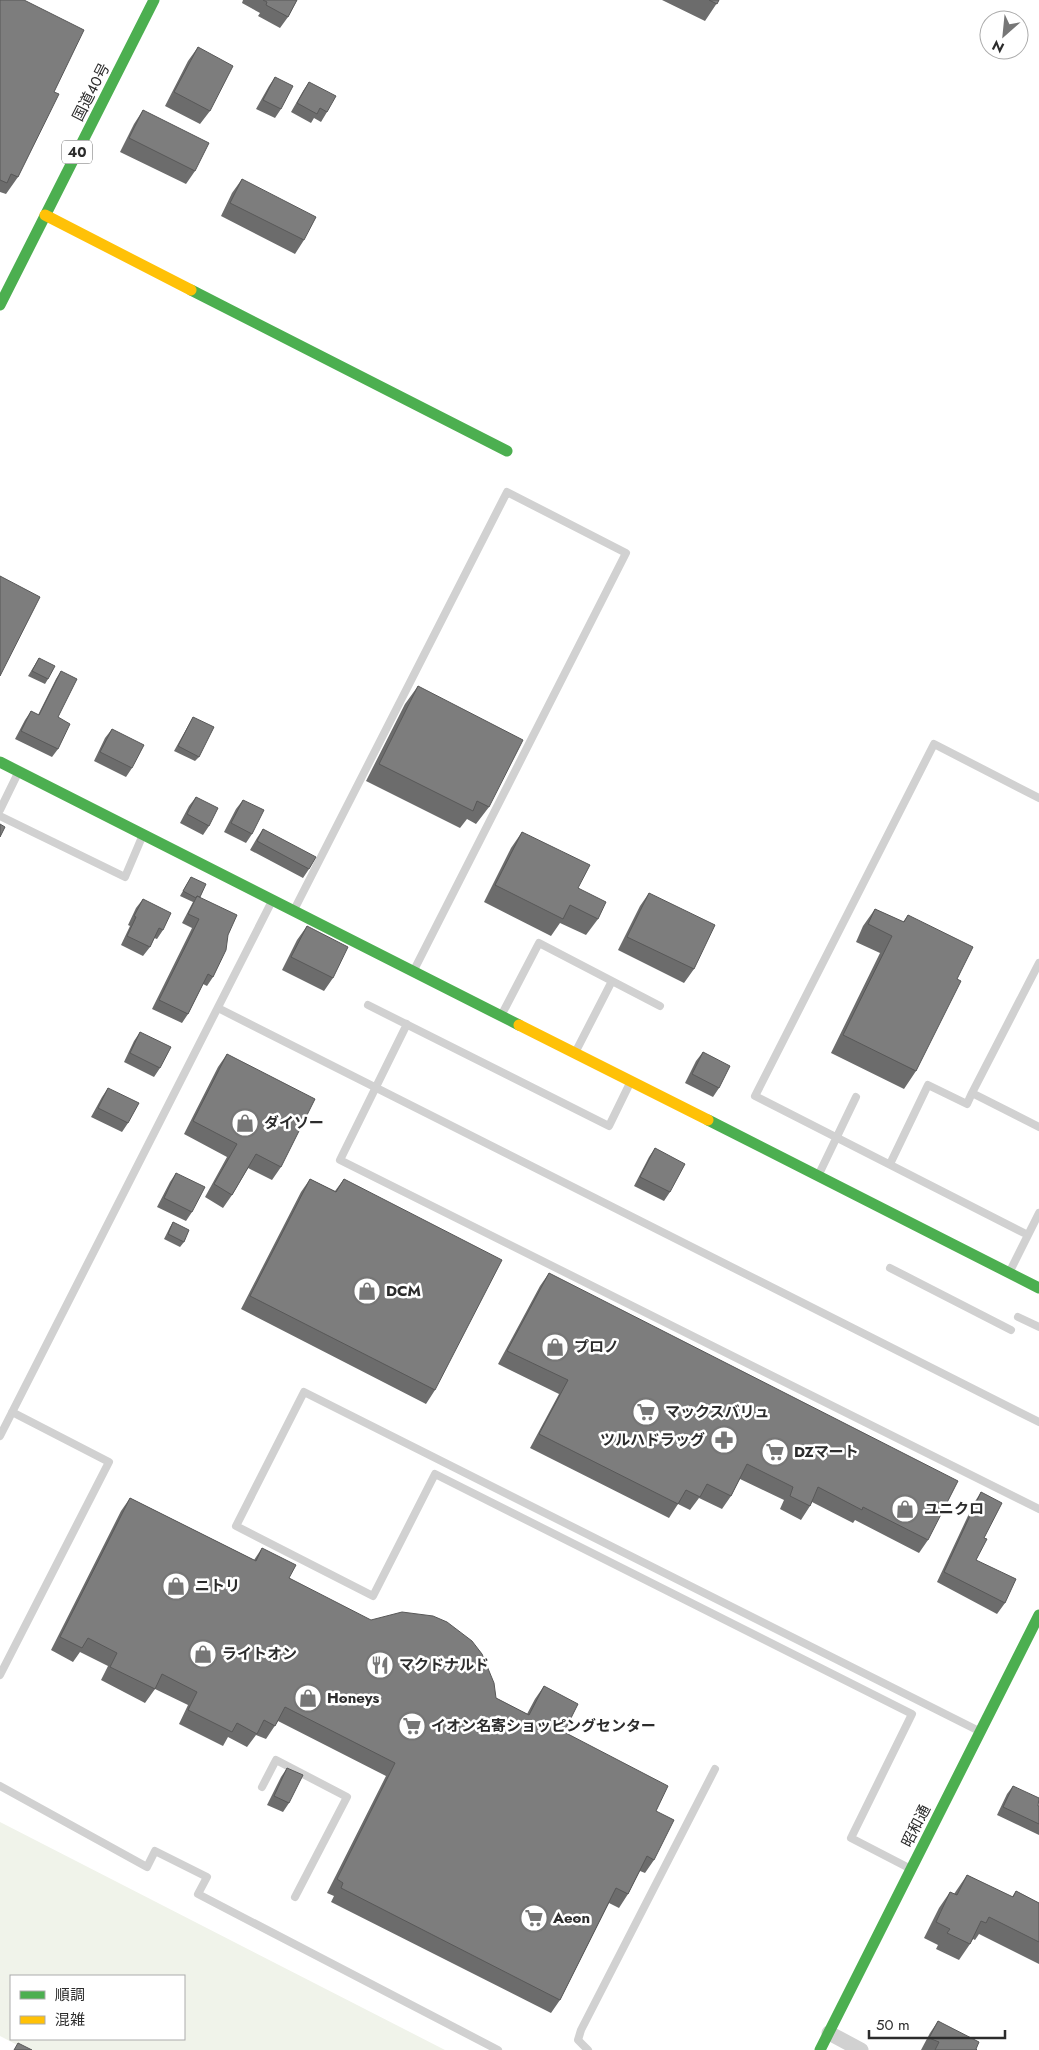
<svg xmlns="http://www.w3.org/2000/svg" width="1039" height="2050" viewBox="0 0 1039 2050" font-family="Jost,'Noto Sans JP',sans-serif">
	<rect width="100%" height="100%" fill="#fff"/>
	<path fill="#f0f3ea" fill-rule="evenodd" d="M 0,1822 L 445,2050 L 27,2050 L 0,2036 ZM 11,1976 L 184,1976 L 184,2039 L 11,2039 Z"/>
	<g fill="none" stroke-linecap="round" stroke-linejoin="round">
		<path stroke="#d1d1d1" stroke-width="8" d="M 0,810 L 18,773
			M 0,816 L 125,877 L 142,837
			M 294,910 L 507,492 L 626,553 L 414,970
			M 1039,963 L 972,1093 L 1039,1127
			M 368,1005 L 609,1126 L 630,1083
			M 218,1008 L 1039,1422
			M 502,1014 L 539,943 L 660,1006
			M 407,1024 L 340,1160 L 1039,1509
			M 576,1051 L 612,981
			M 890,1164 L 928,1085 L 967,1104 L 972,1093
			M 819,1174 L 856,1097
			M 1028,1235 L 755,1096 L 934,744 L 1039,798
			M 890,1268 L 1011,1330
			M 1010,1271 L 1039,1213
			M 1018,1317 L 1039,1327
			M 0,1436 L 272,901
			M 0,1675 L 109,1462 L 12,1412
			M 0,1786 L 147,1867 L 155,1851 L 207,1877 L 198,1894 L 498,2050
			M 262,1787 L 276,1760 L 347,1797 L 295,1897
			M 909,1868 L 851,1838 L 912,1714 L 435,1474 L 373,1596 L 236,1526 L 304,1392 L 979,1731
			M 588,2050 L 578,2040 L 581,2030 L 715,1769"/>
		<path stroke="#d1d1d1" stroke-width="15" d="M 829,2033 L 861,2050"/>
		<path stroke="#4caf50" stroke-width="11" d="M 191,290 L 507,451
			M 0,305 L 154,0
			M 0,762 L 519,1025
			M 708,1120 L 1039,1288
			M 820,2050 L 1039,1615"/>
		<path stroke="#ffc107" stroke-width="11" d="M 45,215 L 191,290
			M 519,1025 L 708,1120"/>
	</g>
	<path fill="#6c6c6c" d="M 0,0 L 54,92 L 18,177 L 6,194 L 0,192 Z
		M 243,0 L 297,0 L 288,17 L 280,28 L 258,16 L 260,13 L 242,3 Z
		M 662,0 L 719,0 L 705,21 Z
		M 198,47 L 210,111 L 200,124 L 165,106 L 188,61 Z
		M 275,77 L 281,109 L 275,118 L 256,109 L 269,86 Z
		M 309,82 L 327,112 L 321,122 L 314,118 L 311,123 L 291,112 L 303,91 Z
		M 143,110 L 195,171 L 186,184 L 120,152 L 134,124 Z
		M 242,179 L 304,240 L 295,254 L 221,216 L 232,193 Z
		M 39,658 L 48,679 L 45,684 L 28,676 Z
		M 61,671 L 58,717 L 58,749 L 52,757 L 15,739 L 25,720 L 31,711 L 38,715 L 56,679 Z
		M 418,686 L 489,807 L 476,824 L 467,819 L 460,828 L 366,781 L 405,704 Z
		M 193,717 L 199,757 L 195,761 L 174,751 Z
		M 112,729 L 132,768 L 126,777 L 94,761 L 105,738 Z
		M 196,797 L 209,826 L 203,835 L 180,823 L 189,806 Z
		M 243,800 L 252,834 L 246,843 L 224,832 L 236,809 Z
		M 263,829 L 309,869 L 303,878 L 250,850 L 257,838 Z
		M 522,832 L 578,888 L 598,919 L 586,935 L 560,923 L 551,936 L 484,902 L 511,848 Z
		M 191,877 L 200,897 L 228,935 L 213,977 L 207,986 L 203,984 L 188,1014 L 182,1023 L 152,1009 L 192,928 L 182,923 L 193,902 L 180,896 Z
		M 649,893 L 694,969 L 684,983 L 618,950 L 640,906 Z
		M 143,899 L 163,930 L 157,939 L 154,938 L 150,947 L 143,956 L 121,945 L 130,926 L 128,925 L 136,908 Z
		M 875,909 L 903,922 L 908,915 L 957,979 L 916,1071 L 904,1089 L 831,1053 L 880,953 L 856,942 L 863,926 Z
		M 307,926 L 333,978 L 324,991 L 282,970 L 297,940 Z
		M 140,1032 L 160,1068 L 154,1077 L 124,1062 L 134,1041 Z
		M 703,1052 L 719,1088 L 713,1097 L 685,1083 L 696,1061 Z
		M 227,1054 L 281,1167 L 272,1180 L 248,1168 L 232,1195 L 223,1208 L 205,1197 L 227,1157 L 184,1134 L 218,1067 Z
		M 108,1088 L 128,1123 L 122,1132 L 91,1117 L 102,1097 Z
		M 655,1148 L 670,1192 L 664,1201 L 634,1186 L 649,1157 Z
		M 176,1173 L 192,1212 L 186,1221 L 157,1207 L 170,1182 Z
		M 310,1179 L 335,1191 L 344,1179 L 435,1390 L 426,1404 L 241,1309 L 301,1192 Z
		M 173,1222 L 184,1242 L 180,1247 L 164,1239 L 170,1227 Z
		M 549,1273 L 928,1540 L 919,1553 L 855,1520 L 853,1523 L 812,1502 L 810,1506 L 801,1520 L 780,1509 L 784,1500 L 740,1479 L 731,1496 L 722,1509 L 699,1498 L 690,1510 L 678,1504 L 669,1518 L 530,1448 L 559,1394 L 498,1364 L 540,1286 Z
		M 981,1492 L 984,1538 L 976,1560 L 1005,1603 L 997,1614 L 937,1582 L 974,1503 Z
		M 130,1498 L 254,1560 L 262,1548 L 289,1578 L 496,1698 L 527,1714 L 535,1699 L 544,1686 L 564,1732 L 656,1811 L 654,1860 L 645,1873 L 640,1871 L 628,1894 L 619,1908 L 609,1903 L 560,2000 L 551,2013 L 331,1902 L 334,1896 L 327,1893 L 386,1776 L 278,1721 L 266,1739 L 256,1735 L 247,1747 L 228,1737 L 223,1746 L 179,1724 L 188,1705 L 155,1689 L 145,1703 L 101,1680 L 108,1666 L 80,1652 L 73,1662 L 51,1650 L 121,1511 Z
		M 287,1768 L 289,1803 L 283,1812 L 267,1805 L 281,1777 Z
		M 1013,1786 L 1039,1806 L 1039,1835 L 997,1815 L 1007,1794 Z
		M 967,1875 L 1012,1897 L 1016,1891 L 1039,1903 L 1039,1964 L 979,1934 L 975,1940 L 973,1939 L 970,1944 L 959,1960 L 936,1949 L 938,1945 L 924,1938 L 939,1908 L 950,1892 L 954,1894 Z
		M 938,2021 L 976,2049 L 977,2050 L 921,2050 L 930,2033 Z"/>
	<path fill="#7d7d7d" stroke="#585858" d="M 0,0 L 24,0 L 84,30 L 54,92 L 59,94 L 18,177 L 11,174 L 7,183 L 0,180 Z
		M 263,0 L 297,0 L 288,17 L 266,5 L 267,2 Z
		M 709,0 L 719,0 L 717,4 Z
		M 198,47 L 233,66 L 210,111 L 174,92 Z
		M 275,77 L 293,86 L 281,109 L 263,100 Z
		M 309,82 L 336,96 L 327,112 L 320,108 L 317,114 L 297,103 Z
		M 143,110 L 209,143 L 195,171 L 129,138 Z
		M 242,179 L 316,217 L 304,240 L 230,203 Z
		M 0,576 L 40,597 L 0,676 Z
		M 39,658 L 55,666 L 48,679 L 32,671 Z
		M 61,671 L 77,679 L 58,717 L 70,724 L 58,749 L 21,731 L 31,711 L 39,715 Z
		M 418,686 L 523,740 L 489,807 L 477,801 L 473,811 L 379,764 Z
		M 193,717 L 214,727 L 199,757 L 178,746 Z
		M 112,729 L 144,745 L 132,768 L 100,752 Z
		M 196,797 L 218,808 L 209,826 L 187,814 Z
		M 243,800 L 264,810 L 252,834 L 231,823 Z
		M 0,824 L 5,827 L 0,837 Z
		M 263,829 L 316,857 L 309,869 L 257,841 Z
		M 522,832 L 590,865 L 578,888 L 606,902 L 598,919 L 570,905 L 563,919 L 495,885 Z
		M 191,877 L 206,884 L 200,897 L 197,896 L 196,898 L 183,891 Z
		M 649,893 L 715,925 L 694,969 L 627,937 Z
		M 197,896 L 237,915 L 228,935 L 226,950 L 213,977 L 208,974 L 188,1014 L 159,1000 L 199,919 L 188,914 Z
		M 143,899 L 171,913 L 163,930 L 159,928 L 150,947 L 127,936 L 136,917 L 134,916 Z
		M 875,909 L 904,922 L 908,915 L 973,947 L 957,979 L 961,981 L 916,1071 L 843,1035 L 892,936 L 868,924 Z
		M 307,926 L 348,947 L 333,978 L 291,957 Z
		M 140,1032 L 171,1047 L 160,1068 L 130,1053 Z
		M 703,1052 L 730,1066 L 719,1088 L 692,1074 Z
		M 227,1054 L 315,1099 L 281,1167 L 256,1154 L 232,1195 L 214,1184 L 237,1144 L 193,1121 Z
		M 108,1088 L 139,1103 L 128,1123 L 98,1108 Z
		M 655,1148 L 685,1164 L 670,1192 L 640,1177 Z
		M 176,1173 L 205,1187 L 192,1212 L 164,1198 Z
		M 310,1179 L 336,1192 L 344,1179 L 502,1260 L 435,1390 L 250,1296 Z
		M 173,1222 L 189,1230 L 184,1242 L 168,1234 Z
		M 549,1273 L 958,1481 L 928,1540 L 863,1507 L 862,1510 L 818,1487 L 810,1506 L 790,1496 L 793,1487 L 747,1464 L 731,1496 L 707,1484 L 700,1497 L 686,1490 L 678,1504 L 539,1434 L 568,1380 L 507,1351 Z
		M 981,1492 L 1002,1503 L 984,1538 L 987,1539 L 976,1560 L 1016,1579 L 1005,1603 L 944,1572 Z
		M 130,1498 L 256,1561 L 262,1548 L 296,1565 L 289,1578 L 371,1620 L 402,1612 L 433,1616 L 447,1622 L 472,1641 L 482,1654 L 494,1683 L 496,1698 L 529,1715 L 544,1686 L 578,1704 L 564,1732 L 668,1786 L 656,1811 L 674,1820 L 654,1860 L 647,1856 L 628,1894 L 616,1888 L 560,2000 L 341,1888 L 343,1883 L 337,1879 L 395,1763 L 285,1707 L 275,1726 L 264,1720 L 257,1734 L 237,1723 L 232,1732 L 188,1710 L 197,1692 L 162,1674 L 155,1689 L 110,1667 L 117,1653 L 88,1638 L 82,1648 L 60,1637 Z
		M 287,1768 L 303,1775 L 289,1803 L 274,1796 Z
		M 1013,1786 L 1039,1798 L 1038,1806 L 1039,1806 L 1039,1824 L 1003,1807 Z
		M 967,1875 L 1013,1897 L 1016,1891 L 1039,1903 L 1039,1942 L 989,1917 L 986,1923 L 981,1921 L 970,1944 L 947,1933 L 950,1929 L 936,1922 L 950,1892 L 957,1895 Z
		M 938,2021 L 979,2042 L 976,2049 L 977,2050 L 935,2050 L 939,2042 L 929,2038 Z
		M 18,2043 L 32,2050 L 14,2050 Z"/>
	<defs>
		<g id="shop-ring" transform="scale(1.4375)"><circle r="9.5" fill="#fff" stroke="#767676" stroke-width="1.5"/><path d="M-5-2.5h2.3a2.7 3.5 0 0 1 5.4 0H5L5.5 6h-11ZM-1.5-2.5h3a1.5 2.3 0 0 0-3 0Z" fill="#767676"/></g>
		<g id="supermarket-ring" transform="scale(1.4375)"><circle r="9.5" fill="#fff" stroke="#767676" stroke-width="1.5"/><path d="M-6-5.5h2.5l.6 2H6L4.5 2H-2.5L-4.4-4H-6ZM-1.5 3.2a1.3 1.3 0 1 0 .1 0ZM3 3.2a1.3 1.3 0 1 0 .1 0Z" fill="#767676"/></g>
		<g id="pharmacy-ring" transform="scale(1.4375)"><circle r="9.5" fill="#fff" stroke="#767676" stroke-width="1.5"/><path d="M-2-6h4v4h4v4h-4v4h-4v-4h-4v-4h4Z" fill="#767676"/></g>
		<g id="restaurant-ring" transform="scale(1.4375)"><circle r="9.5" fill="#fff" stroke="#767676" stroke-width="1.5"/><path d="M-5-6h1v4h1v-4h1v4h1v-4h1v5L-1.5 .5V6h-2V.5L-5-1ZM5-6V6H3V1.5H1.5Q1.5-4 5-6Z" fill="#767676"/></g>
	</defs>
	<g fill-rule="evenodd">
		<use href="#shop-ring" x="245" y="1123"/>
		<use href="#shop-ring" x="367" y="1291"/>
		<use href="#shop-ring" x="555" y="1347"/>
		<use href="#supermarket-ring" x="646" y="1412"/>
		<use href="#pharmacy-ring" x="724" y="1440"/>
		<use href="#supermarket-ring" x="775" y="1452"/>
		<use href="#shop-ring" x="905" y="1509"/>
		<use href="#shop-ring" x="176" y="1586"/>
		<use href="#shop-ring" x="203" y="1654"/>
		<use href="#restaurant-ring" x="380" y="1665"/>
		<use href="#shop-ring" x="308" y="1698"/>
		<use href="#supermarket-ring" x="412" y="1726"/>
		<use href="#supermarket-ring" x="534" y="1918"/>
	</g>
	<g text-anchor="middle" stroke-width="5" stroke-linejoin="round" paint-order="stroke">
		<rect fill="#fff" stroke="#6b6b6b" stroke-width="1" x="62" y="140.5" width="30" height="23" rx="4"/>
		<g font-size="14" font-weight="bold" fill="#2c2c2c">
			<text x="77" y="157">40</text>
		</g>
		<g font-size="15" fill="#2c2c2c" stroke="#fff">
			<text transform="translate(91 92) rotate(-63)" y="5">国道40号</text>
			<text transform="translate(916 1826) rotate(-63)" y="5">昭和通</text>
		</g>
		<g font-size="15" font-weight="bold" fill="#2c2c2c" stroke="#fff" text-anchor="start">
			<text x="264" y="1128">ダイソー</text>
			<text x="386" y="1296">DCM</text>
			<text x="574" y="1352">プロノ</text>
			<text x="665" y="1417">マックスバリュ</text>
			<text x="705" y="1445" text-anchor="end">ツルハドラッグ</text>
			<text x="794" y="1457">DZマート</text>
			<text x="924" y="1514">ユニクロ</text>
			<text x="195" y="1591">ニトリ</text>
			<text x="222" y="1659">ライトオン</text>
			<text x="399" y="1670">マクドナルド</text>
			<text x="327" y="1703">Honeys</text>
			<text x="431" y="1731">イオン名寄ショッピングセンター</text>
			<text x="553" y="1923">Aeon</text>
		</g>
	</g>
	<rect x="10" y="1975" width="175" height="65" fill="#ffffff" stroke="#ababab"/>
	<rect x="20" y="1991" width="25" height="8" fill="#4caf50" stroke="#ababab"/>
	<text x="55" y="2000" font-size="15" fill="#2c2c2c">順調</text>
	<rect x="20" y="2016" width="25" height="8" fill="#ffc107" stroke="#ababab"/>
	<text x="55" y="2025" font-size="15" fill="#2c2c2c">混雑</text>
	<g transform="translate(1004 35) rotate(207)"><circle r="24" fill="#ffffff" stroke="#ababab"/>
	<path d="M0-4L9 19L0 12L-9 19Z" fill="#767676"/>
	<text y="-8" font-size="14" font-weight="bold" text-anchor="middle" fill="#2c2c2c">N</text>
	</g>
	<path d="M869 2030v8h136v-8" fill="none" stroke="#2c2c2c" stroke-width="2.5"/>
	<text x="876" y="2030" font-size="15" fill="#2c2c2c" stroke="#ffffff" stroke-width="4" paint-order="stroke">50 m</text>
</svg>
